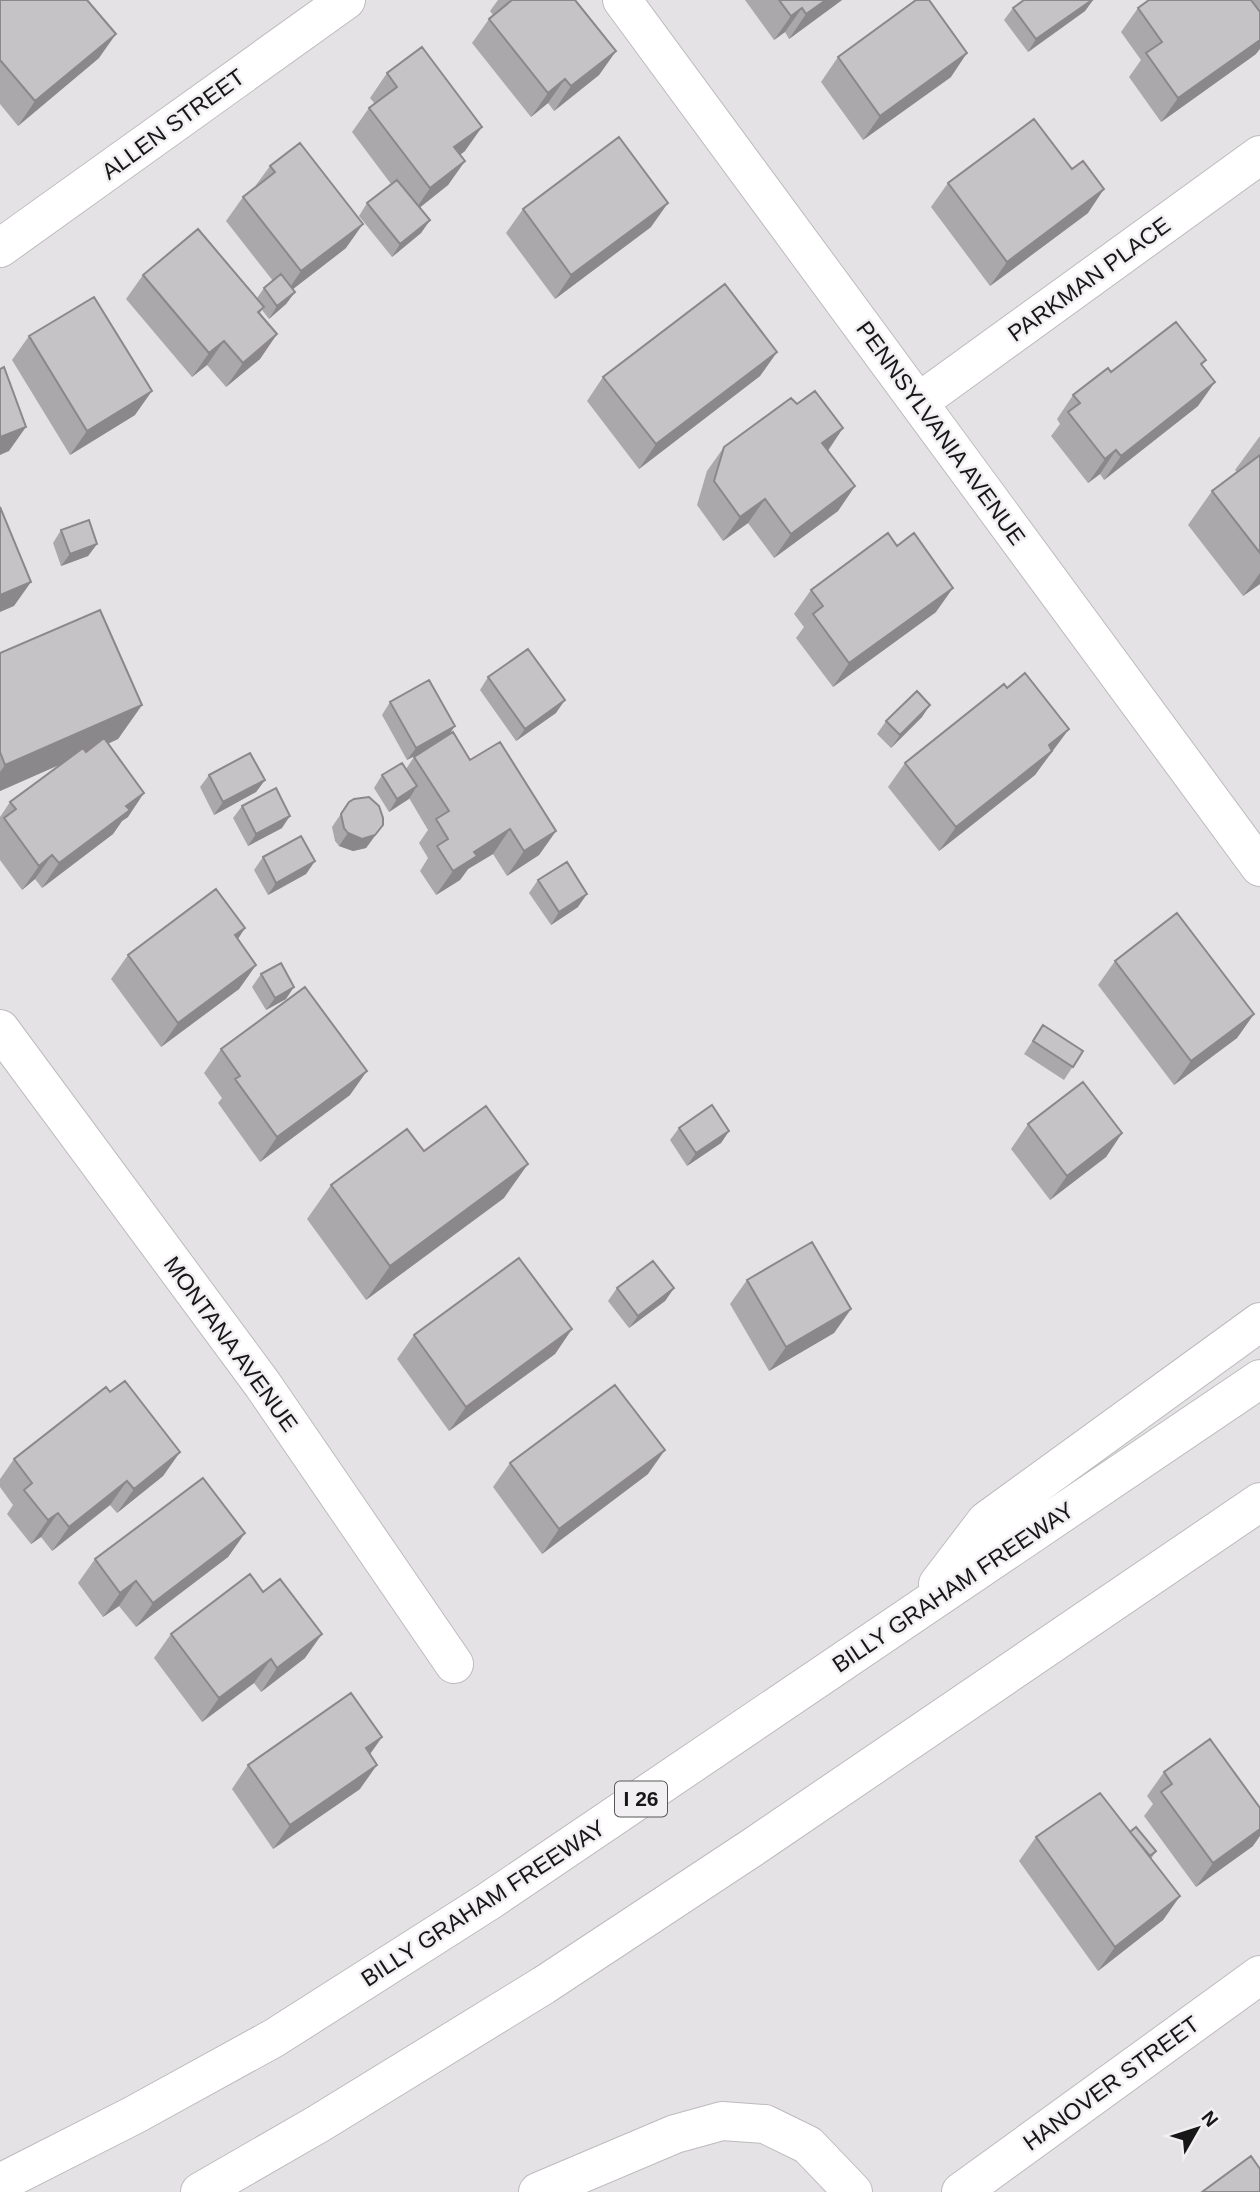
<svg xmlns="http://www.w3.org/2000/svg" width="1260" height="2192" viewBox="0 0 1260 2192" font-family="Helvetica,sans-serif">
	<rect width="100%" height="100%" fill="#e5e2e5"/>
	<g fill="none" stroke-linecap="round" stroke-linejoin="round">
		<g stroke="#bdbbbd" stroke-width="40">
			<path id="street" d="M 622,0 L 1260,867
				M 0,248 L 346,0
				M 919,402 L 1260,155
				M 0,1029 L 263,1385 L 454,1664"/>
		</g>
		<g stroke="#bdbbbd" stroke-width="40">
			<path id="primary" d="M 961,2192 L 1260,1975"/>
		</g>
		<g stroke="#bdbbbd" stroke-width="40">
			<path id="highway" d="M 938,1584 L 986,1521 L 1260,1322
				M 0,2183 L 134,2115 L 274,2038 L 489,1901 L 1260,1379
				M 200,2192 L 318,2124 L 544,1985 L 756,1845 L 1260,1502
				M 538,2192 L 675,2134 L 722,2121 L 765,2124 L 808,2145 L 853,2192"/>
		</g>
		<use href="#street" stroke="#fff" stroke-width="38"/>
		<use href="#primary" stroke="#fff" stroke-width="38"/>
		<use href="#highway" stroke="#fff" stroke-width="38"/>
	</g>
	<path fill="#aaa8aa" d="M 0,0 L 99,58 L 18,126 L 0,104 Z
		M 498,0 L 575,0 L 616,51 L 599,75 L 554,111 L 548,103 L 531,117 L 472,43 L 489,19 L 493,15 L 490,11 Z
		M 745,0 L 842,0 L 789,39 L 785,32 L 774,40 Z
		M 1024,0 L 1093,0 L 1085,11 L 1028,52 L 1004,20 L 1013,8 Z
		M 1252,0 L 1260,0 L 1260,11 Z
		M 1138,8 L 1256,54 L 1161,122 L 1129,77 L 1141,60 L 1121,32 Z
		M 838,57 L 951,77 L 863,140 L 821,82 Z
		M 387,73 L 465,151 L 460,155 L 465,161 L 448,185 L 419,208 L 430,220 L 421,233 L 392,257 L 359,216 L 367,203 L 391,184 L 352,132 L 369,108 L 375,104 L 370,98 Z
		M 270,166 L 346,248 L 293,289 L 295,292 L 286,304 L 269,319 L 262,310 L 260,313 L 277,334 L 260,359 L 226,387 L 207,365 L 192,377 L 126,299 L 143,275 L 257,298 L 264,288 L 273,281 L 226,221 L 243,197 L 253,189 Z
		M 1072,169 L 1088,213 L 990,286 L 931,207 L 948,183 Z
		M 523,209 L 651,227 L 555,299 L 506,233 Z
		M 29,336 L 135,415 L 70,455 L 12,360 Z
		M 777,352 L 760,376 L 639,469 L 587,401 L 603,377 Z
		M 1206,360 L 1202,365 L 1198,406 L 1104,480 L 1100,474 L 1088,483 L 1051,436 L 1060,424 L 1057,419 L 1073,395 L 1111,372 Z
		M 797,404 L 843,428 L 828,451 L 855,486 L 838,511 L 774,558 L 748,523 L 723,541 L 697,505 L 707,471 L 724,447 Z
		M 1260,436 L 1260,584 L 1243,596 L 1188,525 L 1212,491 L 1237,472 L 1235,470 Z
		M 61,530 L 97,544 L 88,556 L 61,566 L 53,543 Z
		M 811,590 L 936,612 L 833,687 L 796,638 L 804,627 L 794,614 Z
		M 0,653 L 142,705 L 118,739 L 108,744 L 128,817 L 122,821 L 113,834 L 42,888 L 35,879 L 22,890 L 0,860 L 0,817 L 10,802 L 61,764 L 0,791 Z
		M 488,677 L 556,713 L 516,741 L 480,690 Z
		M 390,702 L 455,726 L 448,735 L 470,760 L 556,831 L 539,855 L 507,876 L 493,854 L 468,869 L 460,880 L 436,895 L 420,871 L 428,858 L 419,843 L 428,830 L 409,798 L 389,812 L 374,788 L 382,775 L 406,769 L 414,757 L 418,754 L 407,760 L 382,715 Z
		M 922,717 L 891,748 L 877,734 L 886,721 Z
		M 1052,753 L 1048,756 L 1035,775 L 939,851 L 888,787 L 905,763 Z
		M 209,775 L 265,780 L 256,792 L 214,815 L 200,787 Z
		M 349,802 L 383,825 L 366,848 L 353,851 L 339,846 L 335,841 L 332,827 Z
		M 242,806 L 282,828 L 248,846 L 233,818 Z
		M 263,857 L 315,861 L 306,874 L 268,895 L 254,870 Z
		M 538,880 L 578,907 L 551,925 L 529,893 Z
		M 245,928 L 238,939 L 256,965 L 239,989 L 161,1047 L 111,979 L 128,955 Z
		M 1115,961 L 1254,1014 L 1237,1038 L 1174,1085 L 1098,985 Z
		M 261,974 L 286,999 L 266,1010 L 252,987 Z
		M 1043,1025 L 1083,1051 L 1064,1080 L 1024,1054 Z
		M 221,1049 L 350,1095 L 260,1162 L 218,1103 L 222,1098 L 204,1073 Z
		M 1028,1124 L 1122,1133 L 1106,1157 L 1050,1200 L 1011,1149 Z
		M 679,1128 L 729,1131 L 721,1143 L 687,1166 L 670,1140 Z
		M 331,1185 L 504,1198 L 366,1300 L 307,1219 Z
		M 747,1280 L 851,1309 L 834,1333 L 769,1371 L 730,1304 Z
		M 617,1288 L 674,1288 L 665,1301 L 629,1328 L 608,1301 Z
		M 572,1329 L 555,1354 L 449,1431 L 397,1359 L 414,1335 Z
		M 110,1392 L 180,1452 L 163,1476 L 117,1513 L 110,1505 L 52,1551 L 41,1537 L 31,1544 L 7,1514 L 13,1505 L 0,1487 L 0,1479 L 14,1459 Z
		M 510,1463 L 648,1474 L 542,1554 L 493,1487 Z
		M 245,1533 L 228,1557 L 136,1627 L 119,1606 L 103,1617 L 78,1583 L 95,1559 Z
		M 263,1592 L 305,1658 L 261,1692 L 254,1683 L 202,1722 L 154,1658 L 171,1634 Z
		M 382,1737 L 370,1754 L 360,1789 L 273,1849 L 232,1789 L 248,1765 Z
		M 1164,1772 L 1253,1846 L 1196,1887 L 1144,1816 L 1153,1804 L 1147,1796 Z
		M 1130,1832 L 1156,1851 L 1151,1859 L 1180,1896 L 1163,1920 L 1098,1971 L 1019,1861 L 1036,1837 Z"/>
	<path fill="#8b888b" d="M 826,0 L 842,0 L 789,39 L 806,14 Z
		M 1092,0 L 1093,0 L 1085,11 L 1028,52 L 1036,39 Z
		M 802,8 L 785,32 L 774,40 L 791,16 Z
		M 116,34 L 99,58 L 18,126 L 35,101 Z
		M 1260,40 L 1260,49 L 1256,54 L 1161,122 L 1178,98 Z
		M 616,51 L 599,75 L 554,111 L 571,86 Z
		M 967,53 L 951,77 L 863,140 L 880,116 Z
		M 565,79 L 548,103 L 531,117 L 548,93 Z
		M 482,127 L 465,151 L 437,172 L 454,147 Z
		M 465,161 L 448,185 L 413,213 L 430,188 Z
		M 1104,189 L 1088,213 L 990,286 L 1007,262 Z
		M 668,203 L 651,227 L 555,299 L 571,275 Z
		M 430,220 L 421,233 L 392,257 L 400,244 Z
		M 363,224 L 346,248 L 284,296 L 301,271 Z
		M 295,292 L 286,304 L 269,319 L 277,306 Z
		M 277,334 L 260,359 L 226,387 L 243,363 Z
		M 224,341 L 207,365 L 192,377 L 209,353 Z
		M 777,352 L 760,376 L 639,469 L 656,444 Z
		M 1215,382 L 1198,406 L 1104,480 L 1121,456 Z
		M 152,391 L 135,415 L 70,455 L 87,431 Z
		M 26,427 L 9,451 L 0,455 L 0,437 Z
		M 843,428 L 826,453 L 822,443 Z
		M 1116,450 L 1100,474 L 1088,483 L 1105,459 Z
		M 855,486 L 838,511 L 774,558 L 791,534 Z
		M 765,499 L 748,523 L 723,541 L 740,517 Z
		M 97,544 L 88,556 L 61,566 L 70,554 Z
		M 1260,573 L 1260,584 L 1243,596 Z
		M 31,582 L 14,606 L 0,612 L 0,595 Z
		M 953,588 L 936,612 L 833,687 L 849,663 Z
		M 565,700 L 556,713 L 516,741 L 525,729 Z
		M 142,705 L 118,739 L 0,791 L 0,772 L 5,765 Z
		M 930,705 L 922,717 L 891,748 L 900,735 Z
		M 455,726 L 446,739 L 407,760 L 416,748 Z
		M 1069,729 L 1035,775 L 939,851 L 956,827 L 1049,745 Z
		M 265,780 L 256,792 L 214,815 L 223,802 Z
		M 417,786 L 409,799 L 389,812 L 397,799 Z
		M 144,793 L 128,817 L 122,821 L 113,834 L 42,888 L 59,863 L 126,806 Z
		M 290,816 L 282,828 L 248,846 L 256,834 Z
		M 383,825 L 366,848 L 353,851 L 339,846 L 348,833 Z
		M 510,829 L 493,854 L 468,869 L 460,880 L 436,895 L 453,871 L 474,852 Z
		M 556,831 L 539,855 L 507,876 L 524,851 Z
		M 52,855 L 35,879 L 22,890 L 39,866 Z
		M 315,861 L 306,874 L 268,895 L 276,883 Z
		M 587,894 L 578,907 L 551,925 L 559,912 Z
		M 245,928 L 229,952 L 235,935 Z
		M 256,965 L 239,989 L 161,1047 L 178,1023 Z
		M 294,987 L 286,999 L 266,1010 L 275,998 Z
		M 1254,1014 L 1237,1038 L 1174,1085 L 1191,1061 Z
		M 367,1071 L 350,1095 L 260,1162 L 277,1137 Z
		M 729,1131 L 721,1143 L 687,1166 L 696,1153 Z
		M 1122,1133 L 1106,1157 L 1050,1200 L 1067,1176 Z
		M 528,1164 L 504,1198 L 366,1300 L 390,1266 Z
		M 674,1288 L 665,1301 L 629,1328 L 638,1316 Z
		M 851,1309 L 834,1333 L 769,1371 L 786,1347 Z
		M 572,1329 L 555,1354 L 449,1431 L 466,1407 Z
		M 665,1450 L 648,1474 L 542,1554 L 559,1529 Z
		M 180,1452 L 163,1476 L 117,1513 L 134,1489 Z
		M 127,1481 L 110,1505 L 52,1551 L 69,1527 Z
		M 58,1513 L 41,1537 L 31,1544 L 48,1520 Z
		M 245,1533 L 228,1557 L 136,1627 L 153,1603 Z
		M 136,1581 L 119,1606 L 103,1617 L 120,1593 Z
		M 322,1634 L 305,1658 L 261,1692 L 277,1668 Z
		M 271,1659 L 254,1683 L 202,1722 L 219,1698 Z
		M 382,1737 L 365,1761 L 366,1748 Z
		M 377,1765 L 360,1789 L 273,1849 L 290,1825 Z
		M 1260,1829 L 1260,1836 L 1253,1846 L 1196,1887 L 1213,1863 Z
		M 1180,1896 L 1163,1920 L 1098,1971 L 1115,1947 Z"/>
	<path fill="#c6c3c6" stroke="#8b888b" stroke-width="2" d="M 0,0 L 87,0 L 116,34 L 35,101 L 0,60 Z
		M 512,0 L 575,0 L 616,51 L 571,86 L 565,79 L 548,93 L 489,19 Z
		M 779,0 L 826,0 L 806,14 L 802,8 L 791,16 Z
		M 916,0 L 929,0 L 967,53 L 880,116 L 838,57 Z
		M 1024,0 L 1092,0 L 1036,39 L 1013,8 Z
		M 1149,0 L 1251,0 L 1260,12 L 1260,40 L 1178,98 L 1146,53 L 1162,42 L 1138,8 Z
		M 422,47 L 482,127 L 454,147 L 465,161 L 430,188 L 369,108 L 397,87 L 387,73 Z
		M 1034,119 L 1072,169 L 1083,161 L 1104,189 L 1007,262 L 948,183 Z
		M 619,137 L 668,203 L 571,275 L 523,209 Z
		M 300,143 L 363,224 L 301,271 L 243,197 L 275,172 L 270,166 Z
		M 397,180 L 430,220 L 400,244 L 367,203 Z
		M 198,229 L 264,307 L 258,312 L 277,334 L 243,363 L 224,341 L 209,353 L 143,275 Z
		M 281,274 L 295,292 L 277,306 L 264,288 Z
		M 725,284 L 777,352 L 656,444 L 603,377 Z
		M 94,297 L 152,391 L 87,431 L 29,336 Z
		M 1176,322 L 1206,360 L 1201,364 L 1215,382 L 1121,456 L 1116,450 L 1105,459 L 1068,412 L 1080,403 L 1073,395 L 1108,368 L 1111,372 Z
		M 4,367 L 26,427 L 0,437 L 0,369 Z
		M 815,391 L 843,428 L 822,443 L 855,486 L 791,534 L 765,499 L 740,517 L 714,481 L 724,447 L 791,398 L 797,404 Z
		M 1260,455 L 1260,553 L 1212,491 Z
		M 0,507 L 31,582 L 0,595 Z
		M 89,520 L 97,544 L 70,554 L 61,530 Z
		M 888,533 L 897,546 L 914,533 L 953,588 L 849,663 L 813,614 L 823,606 L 811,590 Z
		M 100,610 L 142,705 L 5,765 L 0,752 L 0,653 Z
		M 528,649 L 565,700 L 525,729 L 488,677 Z
		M 1025,673 L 1069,729 L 1049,745 L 1052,751 L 956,827 L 905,763 L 1004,684 L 1007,688 Z
		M 429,680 L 455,726 L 416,748 L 390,702 Z
		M 917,691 L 930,705 L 900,735 L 886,721 Z
		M 453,732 L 470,760 L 500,742 L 556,831 L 524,851 L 510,829 L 474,852 L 477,856 L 453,871 L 437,846 L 448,839 L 436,819 L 449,811 L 414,757 Z
		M 104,738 L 144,793 L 126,806 L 130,810 L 59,863 L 52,855 L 39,866 L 4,818 L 16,809 L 10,802 L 83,748 L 86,752 Z
		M 250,753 L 265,780 L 223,802 L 209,775 Z
		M 402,763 L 417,786 L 397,799 L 382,775 Z
		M 276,788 L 290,816 L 256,834 L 242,806 Z
		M 369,797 L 379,806 L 383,818 L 383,825 L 375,835 L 362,839 L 348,833 L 344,828 L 341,814 L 349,802 L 354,799 Z
		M 301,836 L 315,861 L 276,883 L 263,857 Z
		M 567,862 L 587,894 L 559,912 L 538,880 Z
		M 216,889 L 245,928 L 235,935 L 256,965 L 178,1023 L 128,955 Z
		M 1177,913 L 1254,1014 L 1191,1061 L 1115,961 Z
		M 281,963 L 294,987 L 275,998 L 261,974 Z
		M 305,987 L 367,1071 L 277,1137 L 235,1079 L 240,1076 L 221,1049 Z
		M 1043,1025 L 1083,1051 L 1073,1067 L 1033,1041 Z
		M 1083,1082 L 1122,1133 L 1067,1176 L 1028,1124 Z
		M 712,1105 L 729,1131 L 696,1153 L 679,1128 Z
		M 486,1106 L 528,1164 L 390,1266 L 331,1185 L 407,1129 L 424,1151 Z
		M 812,1242 L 851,1309 L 786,1347 L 747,1280 Z
		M 519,1258 L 572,1329 L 466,1407 L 414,1335 Z
		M 653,1261 L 674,1288 L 638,1316 L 617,1288 Z
		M 125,1381 L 180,1452 L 134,1489 L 127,1481 L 69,1527 L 58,1513 L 48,1520 L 24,1490 L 32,1483 L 14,1459 L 106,1387 L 110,1392 Z
		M 615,1385 L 665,1450 L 559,1529 L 510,1463 Z
		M 203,1478 L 245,1533 L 153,1603 L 136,1581 L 120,1593 L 95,1559 Z
		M 250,1574 L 263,1592 L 280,1579 L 322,1634 L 277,1668 L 271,1659 L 219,1698 L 171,1634 Z
		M 351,1693 L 382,1737 L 366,1748 L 377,1765 L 290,1825 L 248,1765 Z
		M 1210,1739 L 1260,1808 L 1260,1829 L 1213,1863 L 1161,1792 L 1172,1784 L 1164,1772 Z
		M 1100,1793 L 1180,1896 L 1115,1947 L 1036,1837 Z
		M 1136,1827 L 1156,1851 L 1150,1856 L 1130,1832 Z
		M 1251,2156 L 1260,2169 L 1260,2192 L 1202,2192 Z"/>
	<g text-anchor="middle" stroke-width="5" stroke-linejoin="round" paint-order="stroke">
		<rect fill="#f2eff2" stroke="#595859" stroke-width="2" x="615" y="1781.5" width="52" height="35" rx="5"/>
		<g font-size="21" font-weight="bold" fill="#181718">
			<text x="641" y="1806">I 26</text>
		</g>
		<g font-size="23" fill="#181718" stroke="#f2eff2">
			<text transform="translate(173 124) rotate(-36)" y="8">ALLEN STREET</text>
			<text transform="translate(1089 279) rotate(-36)" y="8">PARKMAN PLACE</text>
			<text transform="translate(941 433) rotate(54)" y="8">PENNSYLVANIA AVENUE</text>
			<text transform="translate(231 1344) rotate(54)" y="8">MONTANA AVENUE</text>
			<text transform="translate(953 1587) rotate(-34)" y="8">BILLY GRAHAM FREEWAY</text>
			<text transform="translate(483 1903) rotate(-33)" y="8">BILLY GRAHAM FREEWAY</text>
			<text transform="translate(1111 2083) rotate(-36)" y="8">HANOVER STREET</text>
		</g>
	</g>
	<g transform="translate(1197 2129) rotate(51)" stroke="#f2eff2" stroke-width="5" paint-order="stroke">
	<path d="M0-5L12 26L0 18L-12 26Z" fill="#181718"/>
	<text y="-10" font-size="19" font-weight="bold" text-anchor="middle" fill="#181718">N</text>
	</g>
</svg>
